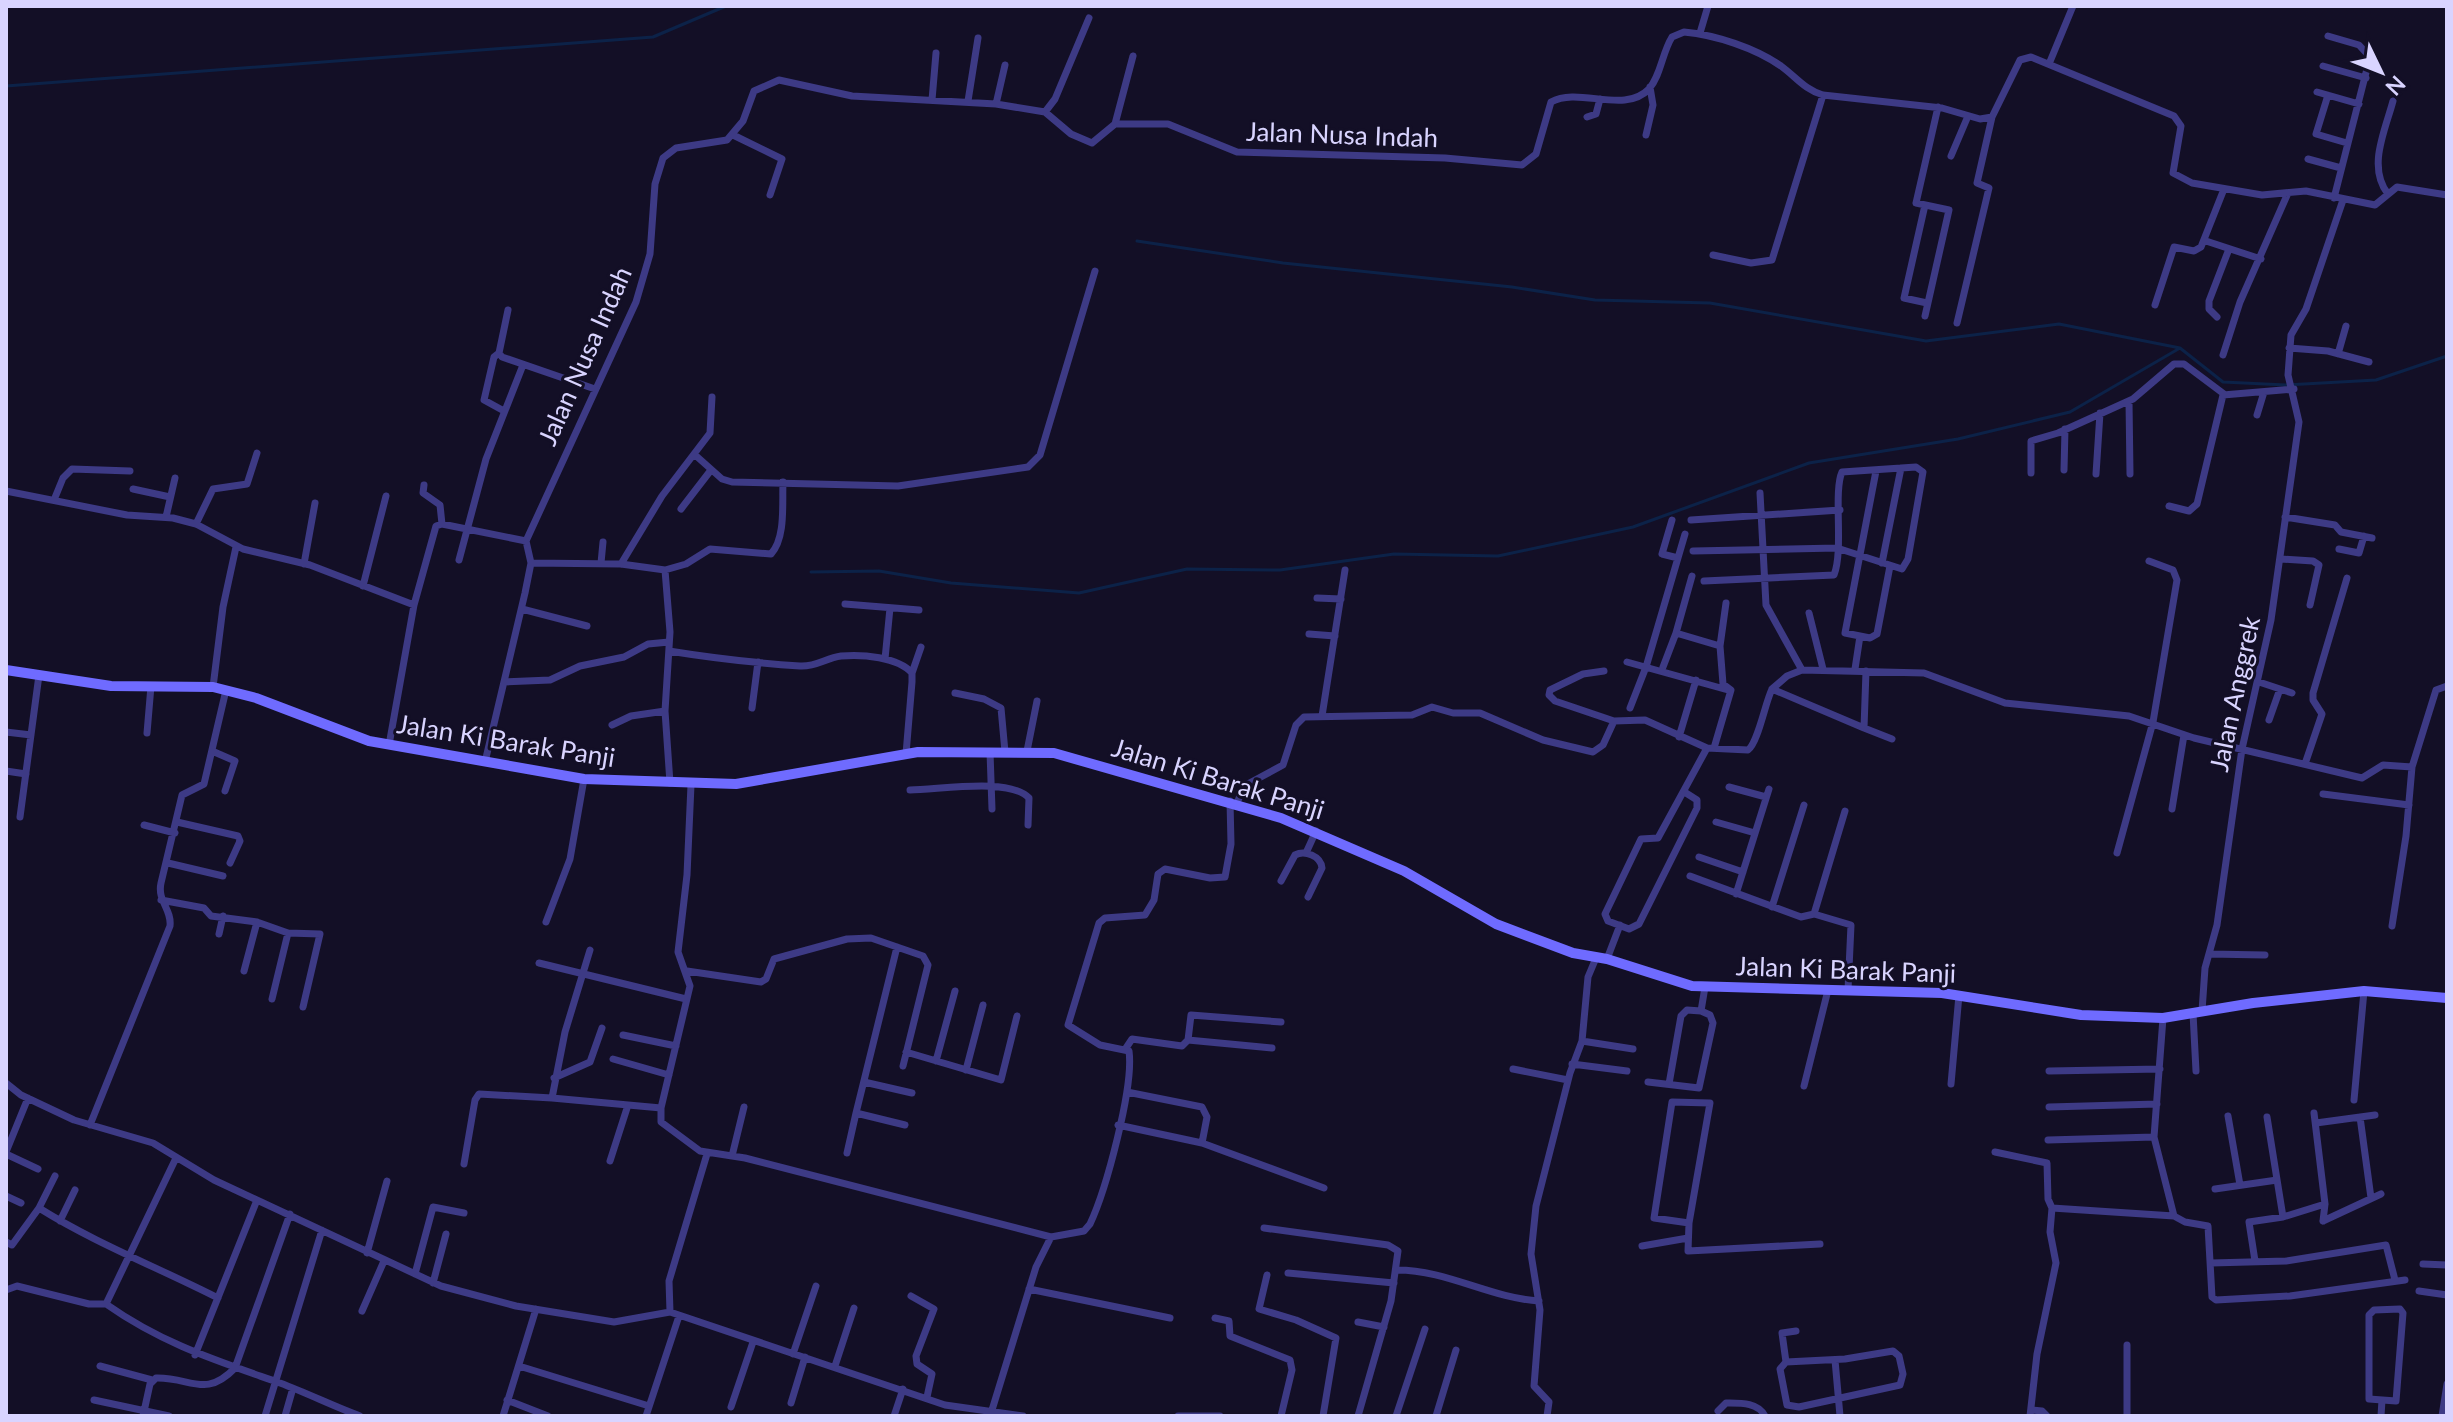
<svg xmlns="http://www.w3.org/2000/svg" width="2453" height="1422" viewBox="0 0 2453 1422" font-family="Lato,sans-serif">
	<rect width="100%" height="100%" fill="#130f26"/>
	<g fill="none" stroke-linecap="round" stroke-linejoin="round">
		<path stroke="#0c2248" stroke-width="3" d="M 6,86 L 653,37 L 726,6
			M 1137,241 L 1283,263 L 1512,287 L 1595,300 L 1710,303 L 1926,341 L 2059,324 L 2180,348 L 2223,382 L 2286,385 L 2376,380 L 2447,356
			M 811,572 L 879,571 L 951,583 L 1079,593 L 1187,569 L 1280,570 L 1394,554 L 1498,556 L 1633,527 L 1809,463 L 1958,439 L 2070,412 L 2180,348"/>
		<path stroke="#3d3a85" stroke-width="7" d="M 1700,33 L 1708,6
			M 2328,36 L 2359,45 L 2370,57 L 2334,198
			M 2049,64 L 2073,6
			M 2323,66 L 2366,78
			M 2317,92 L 2359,104
			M 2328,95 L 2316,134 L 2347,143
			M 932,100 L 936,53
			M 968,101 L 978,38
			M 996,104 L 1005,65
			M 1045,112 L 1055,99 L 1089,18
			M 1587,117 L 1596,114 L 1600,99
			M 1115,124 L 1133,56
			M 733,135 L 782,159 L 770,195
			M 1646,135 L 1653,105 L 1650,87
			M 1951,156 L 1968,116
			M 2308,159 L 2341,168
			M 2388,194 C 2367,167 2385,131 2393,101
			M 1925,205 L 1904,298 L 1927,303
			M 2206,241 L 2261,259
			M 1713,255 L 1751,263 L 1772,260 L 1823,95
			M 2155,305 L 2174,247 L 2194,251 L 2201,247 L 2224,189
			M 508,310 L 499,353 L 502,357 L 595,389
			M 1925,316 L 1949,210 L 1916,203 L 1938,107
			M 2217,317 L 2209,309 L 2209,301 L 2229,249
			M 1957,323 L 1989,188 L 1977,183 L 1992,117
			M 2289,348 L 2328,351 L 2369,362
			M 499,353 L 494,357 L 484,400 L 504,411
			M 2338,354 L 2346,326
			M 2223,355 L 2240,302 L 2288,193
			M 2129,401 L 2130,474
			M 2257,415 L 2264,392
			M 694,454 L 722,479 L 732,482 L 898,486 L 1028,467 L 1040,455 L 1095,271
			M 2064,470 L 2065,429
			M 1876,471 L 1845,633 L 1870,638 L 1877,634 L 1890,566
			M 2031,473 L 2031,441 L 2058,433 L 2133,399 L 2174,364 L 2184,364 L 2224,394
			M 2096,474 L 2100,413
			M 424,485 L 423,493 L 440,505 L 442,524
			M 133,489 L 170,497
			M 6,491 L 127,515 L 173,518 L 196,524 L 243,549 L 310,565 L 414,605
			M 1760,493 L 1766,605 L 1802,670
			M 54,500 L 63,478 L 72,469 L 130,471
			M 2169,506 L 2189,511 L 2197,504 L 2223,395 L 2294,389
			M 681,509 L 711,470
			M 166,517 L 175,478
			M 2285,517 L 2335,525 L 2341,532 L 2372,538
			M 1672,520 L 1662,554 L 1678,558
			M 1691,520 L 1840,510
			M 196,524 L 213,489 L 247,484 L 257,453
			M 2339,549 L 2359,553 L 2364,536
			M 1693,551 L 1837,548 L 1902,569 L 1908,559 L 1923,472 L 1916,467 L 1842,472 C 1833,492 1844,550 1834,575 L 1704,581
			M 2281,559 L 2313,561 L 2319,565 L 2310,605
			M 459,560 L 486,459 L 523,365
			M 531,563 L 621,564 L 665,570 L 686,564 L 710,549 L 771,554 C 786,538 782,503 783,482
			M 601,563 L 603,542
			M 1882,563 L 1901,468
			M 304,564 L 315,503
			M 621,564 L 662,496 L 710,433 L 712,397
			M 665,570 L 670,632 L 665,711 L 670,783
			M 1692,576 L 1676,633 L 1720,646 L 1723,684 L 1731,690 L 1714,748
			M 363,586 L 386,496
			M 1317,598 L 1341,599
			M 845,604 L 919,610
			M 522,609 L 587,626
			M 1809,613 L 1823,669
			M 1309,634 L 1335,636
			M 1720,646 L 1726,603
			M 669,651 C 712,658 756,663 800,666 C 816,667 826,658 841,656 C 862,654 898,657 912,673 L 912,682 L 906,754
			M 885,659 L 890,608
			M 1627,662 L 1728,690
			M 1663,667 L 1676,633
			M 1855,669 L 1860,636
			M 1604,671 L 1583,674 L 1550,690 L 1549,695 L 1555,701 L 1614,721 L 1645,720 L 1707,748 L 1748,750 C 1758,743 1765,703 1772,689 L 1864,728 L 1866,671
			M 912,673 L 921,647
			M 505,682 L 550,680 L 580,666 L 624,657 L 648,644 L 669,642
			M 2259,682 L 2292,693
			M 213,687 L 223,607 L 236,547
			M 1772,689 L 1787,676 L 1802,670 L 1924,673 L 2005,703 L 2129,716 L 2194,738 L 2362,778 L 2383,765 L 2412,767
			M 955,693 L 984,699 L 1001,708 L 1005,752
			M 752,708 L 758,662
			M 1630,708 L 1646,667 L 1685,534
			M 1322,716 L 1345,570
			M 2269,720 L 2280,689
			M 612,725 L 631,716 L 665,711
			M 1864,728 L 1892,739
			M 6,732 L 31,735
			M 147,733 L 151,686
			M 1679,737 L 1696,680
			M 389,745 L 414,605 L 436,526 L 442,524 L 526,541
			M 212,751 L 235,761 L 225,791
			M 1027,751 L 1037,701
			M 990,752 L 992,809
			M 485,762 L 525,593 L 531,563 L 526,541 L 636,302 L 650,254 L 655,184 L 663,158 L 676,148 L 727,140 L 743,121 L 754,91 L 779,80 L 852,96 L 996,104 L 1045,112 L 1071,134 L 1092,143 L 1115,124 L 1168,124 L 1237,152 L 1445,158 L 1522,165 L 1536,154 L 1551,102 C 1579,86 1624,115 1649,89 C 1661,75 1662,53 1672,37 L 1684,32 C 1716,35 1755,48 1781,66 C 1796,77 1805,90 1823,95 L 1942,108 L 1980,119 L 1992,117 L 2020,60 L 2031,57 L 2174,116 L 2181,126 L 2173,173 L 2192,183 L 2262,195 L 2306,191 L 2375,205 L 2397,187 L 2447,195
			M 2305,764 L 2322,714 L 2313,700 L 2313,693 L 2347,578
			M 6,771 L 26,774
			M 691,785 L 687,875 L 678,952 L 690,986 L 661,1108 L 661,1122 L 700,1151 L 745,1158 L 1051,1237 L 1084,1231 L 1090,1224 C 1106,1190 1134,1087 1129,1051 L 1100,1045 L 1068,1025 L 1099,923 L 1105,918 L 1145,915 L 1154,900 L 1158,874 L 1165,869 L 1210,878 L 1225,877 L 1231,844 L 1230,801
			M 1729,787 L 1766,797
			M 910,790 C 939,790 1009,777 1029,798 L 1028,825
			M 1686,793 L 1697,800 L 1697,808 L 1639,924 L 1629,929 L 1608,921 L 1605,914 L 1641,839 L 1658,838 L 1707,748
			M 2323,794 L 2409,805
			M 1237,803 L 1244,786 L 1283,765 L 1296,725 L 1304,717 L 1412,715 L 1432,707 L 1453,713 L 1480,713 L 1543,740 L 1593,752 L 1603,745 L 1614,721
			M 2172,809 L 2184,735
			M 20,817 L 39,675
			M 177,822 L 238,836 L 240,841 L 230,863
			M 1716,822 L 1755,833
			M 144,825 L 175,833
			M 1306,853 L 1316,831
			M 2117,853 L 2153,722 L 2177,580 L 2173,570 L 2149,561
			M 1699,857 L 1743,872
			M 168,863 L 223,876
			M 1690,876 L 1801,917 L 1814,914 L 1851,925 L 1848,990
			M 1281,881 L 1295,855 C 1305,850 1321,856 1322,868 L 1308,897
			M 1736,894 L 1769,789
			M 161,900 L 204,908 L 211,916 L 257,922 L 288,933 L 320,934 L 303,1007
			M 1772,907 L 1804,805
			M 1814,914 L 1845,811
			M 546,922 L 570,859 L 584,779
			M 2392,926 L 2406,836 L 2412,767 L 2436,690 L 2447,686
			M 219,934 L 223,916
			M 897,947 L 856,1113 L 905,1125
			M 590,950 L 565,1032 L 552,1098 L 661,1108
			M 2209,954 L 2265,955
			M 1607,959 L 1620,925
			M 539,963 L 686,999
			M 244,971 L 257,922
			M 687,971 L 761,982 L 766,979 L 774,959 L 847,939 L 871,938 L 923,956 L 928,965 L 903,1066
			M 272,999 L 288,933
			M 2202,1011 L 2205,968 L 2217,925 L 2242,749 L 2271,620 L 2299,422 L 2288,375 L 2291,335 L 2306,309 L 2343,200
			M 2193,1013 L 2196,1071
			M 2163,1018 L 2154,1137 L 2174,1216
			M 623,1035 L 676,1046
			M 1188,1040 L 1272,1048
			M 1582,1041 L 1633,1049
			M 1126,1048 L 1132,1039 L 1182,1046 L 1188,1040 L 1191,1015 L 1281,1022
			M 906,1052 L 1001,1080 L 1017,1016
			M 613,1059 L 669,1075
			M 936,1061 L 955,991
			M 1572,1064 L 1627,1071
			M 1513,1069 L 1568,1080
			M 966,1070 L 983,1005
			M 2049,1071 L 2160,1069
			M 554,1078 L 590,1062 L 602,1028
			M 864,1082 L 912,1093
			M 1648,1082 L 1699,1088 L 1713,1023 L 1710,1015 L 1701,1011 L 1705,987
			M 6,1083 L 21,1095 L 74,1120 L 153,1143 L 214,1180 L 441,1286 L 516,1306 L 614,1322 L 670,1312 L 945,1405 L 1023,1416
			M 1669,1084 L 1681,1016 L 1687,1010 L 1701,1011
			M 1951,1084 L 1959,995
			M 1804,1086 L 1828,990
			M 1127,1092 L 1202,1107 L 1207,1117 L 1202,1143
			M 2354,1100 L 2364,991
			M 2049,1107 L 2157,1104
			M 2314,1113 L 2325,1204 L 2323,1221
			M 2228,1116 L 2240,1185
			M 2360,1117 L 2371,1198
			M 2316,1123 L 2375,1115
			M 90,1125 L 170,926 C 172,909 157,901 161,883 L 182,795 L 204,784 L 226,690
			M 1118,1125 L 1202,1143 L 1324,1188
			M 2048,1140 L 2154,1137
			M 6,1152 L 28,1098
			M 1995,1152 L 2047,1163 L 2048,1199 L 2052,1208
			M 847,1153 L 856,1113
			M 6,1154 L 38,1169
			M 732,1156 L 744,1107
			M 610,1161 L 628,1105
			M 464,1164 L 475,1100 L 479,1094 L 552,1098
			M 2215,1189 L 2277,1180
			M 6,1196 L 21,1203
			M 39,1208 C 95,1243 159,1268 218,1298
			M 2283,1217 L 2325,1204
			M 60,1221 L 75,1190
			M 2323,1221 L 2381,1194
			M 1689,1223 L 1654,1218 L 1672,1102 L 1710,1103 L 1689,1223 L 1688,1251 L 1820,1244
			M 1264,1228 L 1388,1245 L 1398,1251 L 1391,1301 L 1358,1416
			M 6,1242 L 12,1245 L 39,1208 L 55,1176
			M 1642,1246 L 1688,1238
			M 367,1253 L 387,1181
			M 2255,1261 L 2249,1222 L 2283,1217 L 2267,1117
			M 2211,1263 L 2286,1261 L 2386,1245 L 2395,1280
			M 2423,1264 L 2447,1265
			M 1397,1270 C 1447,1270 1490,1298 1539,1301
			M 1288,1273 L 1394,1283
			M 415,1274 L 433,1207 L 464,1213
			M 1267,1275 L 1259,1309 L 1296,1320 L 1336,1338 L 1323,1416
			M 433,1283 L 446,1234
			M 1029,1289 L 1170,1318
			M 6,1290 L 17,1286 L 89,1304 L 106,1304 L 176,1158
			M 2419,1291 L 2447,1295
			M 911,1296 L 934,1309 L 916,1356 L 917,1364 L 932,1374 L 927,1397
			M 106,1304 C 163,1344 215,1360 280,1383 C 307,1393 333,1406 360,1416
			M 2374,1310 L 2400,1309 L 2403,1313 L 2396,1401 L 2369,1399 L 2369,1315 Z
			M 362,1311 L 384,1261
			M 670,1312 L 669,1281 L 707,1154
			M 1215,1318 L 1229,1321 L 1230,1336 L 1290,1360 L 1292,1370 L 1281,1416
			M 1358,1322 L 1384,1327
			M 1893,1351 L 1899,1356 L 1903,1374 L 1900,1385 L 1799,1407 L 1787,1405 L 1780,1369 L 1786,1362 L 1845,1359 Z
			M 793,1354 L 816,1286
			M 195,1355 L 257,1200
			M 1835,1360 L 1840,1416
			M 1786,1362 L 1782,1333 L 1796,1331
			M 100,1366 L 152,1380
			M 519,1366 L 649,1406
			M 835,1366 L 854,1308
			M 94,1400 L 169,1416
			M 507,1400 L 548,1416
			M 791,1403 L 805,1357
			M 731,1407 L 753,1342
			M 992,1410 L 1036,1267 L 1051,1237
			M 2031,1410 L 2042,1411 L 2047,1416
			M 1718,1411 L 1726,1403 C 1740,1403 1758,1402 1765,1416
			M 143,1416 L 150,1384 L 156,1378 C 191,1377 205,1399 235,1368 L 290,1214
			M 265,1416 L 322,1230
			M 285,1416 L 293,1388
			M 503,1416 L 536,1309
			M 646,1416 L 679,1316
			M 894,1416 L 903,1389
			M 1178,1416 L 1220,1416
			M 1396,1416 L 1425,1329
			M 1436,1416 L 1456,1350
			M 1547,1416 L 1549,1402 L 1534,1386 L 1540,1310 L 1531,1254 L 1536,1206 L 1570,1073 L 1582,1041 L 1588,977 L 1596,958
			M 2030,1416 L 2037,1354 L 2056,1263 L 2050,1232 L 2052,1208 L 2174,1216 L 2185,1222 L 2208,1226 L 2212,1297 L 2216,1300 L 2290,1296 L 2405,1280
			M 2127,1416 L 2127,1345
			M 2381,1416 L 2382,1400
			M 2442,1416 L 2447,1384"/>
		<path stroke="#6f6bff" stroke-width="10" d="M 6,670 L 111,686 L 213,687 L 256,698 L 369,741 L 584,779 L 736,784 L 918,752 L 1054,753 L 1281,818 L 1404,871 L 1496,924 L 1573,953 L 1607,959 L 1692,986 L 1942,993 L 2081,1015 L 2163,1018 L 2253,1003 L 2364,991 L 2447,998"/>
	</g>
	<g text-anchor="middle" stroke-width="6" stroke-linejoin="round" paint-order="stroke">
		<g font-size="26" fill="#d9d4ff" stroke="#130f26">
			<text transform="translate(1342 135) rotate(2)" y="9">Jalan Nusa Indah</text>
			<text transform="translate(585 356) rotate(-66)" y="9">Jalan Nusa Indah</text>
			<text transform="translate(2235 694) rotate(-78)" y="9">Jalan Anggrek</text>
			<text transform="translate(506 741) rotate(9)" y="9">Jalan Ki Barak Panji</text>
			<text transform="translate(1218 779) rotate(17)" y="9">Jalan Ki Barak Panji</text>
			<text transform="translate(1846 970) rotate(2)" y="9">Jalan Ki Barak Panji</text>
		</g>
	</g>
	<rect width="2453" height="1422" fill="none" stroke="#d9d4ff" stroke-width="16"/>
	<g transform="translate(2381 72) rotate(133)" stroke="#130f26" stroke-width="6" paint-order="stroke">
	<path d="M0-6L14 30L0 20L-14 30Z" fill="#d9d4ff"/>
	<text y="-12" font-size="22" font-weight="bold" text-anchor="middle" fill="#d9d4ff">N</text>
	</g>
</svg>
